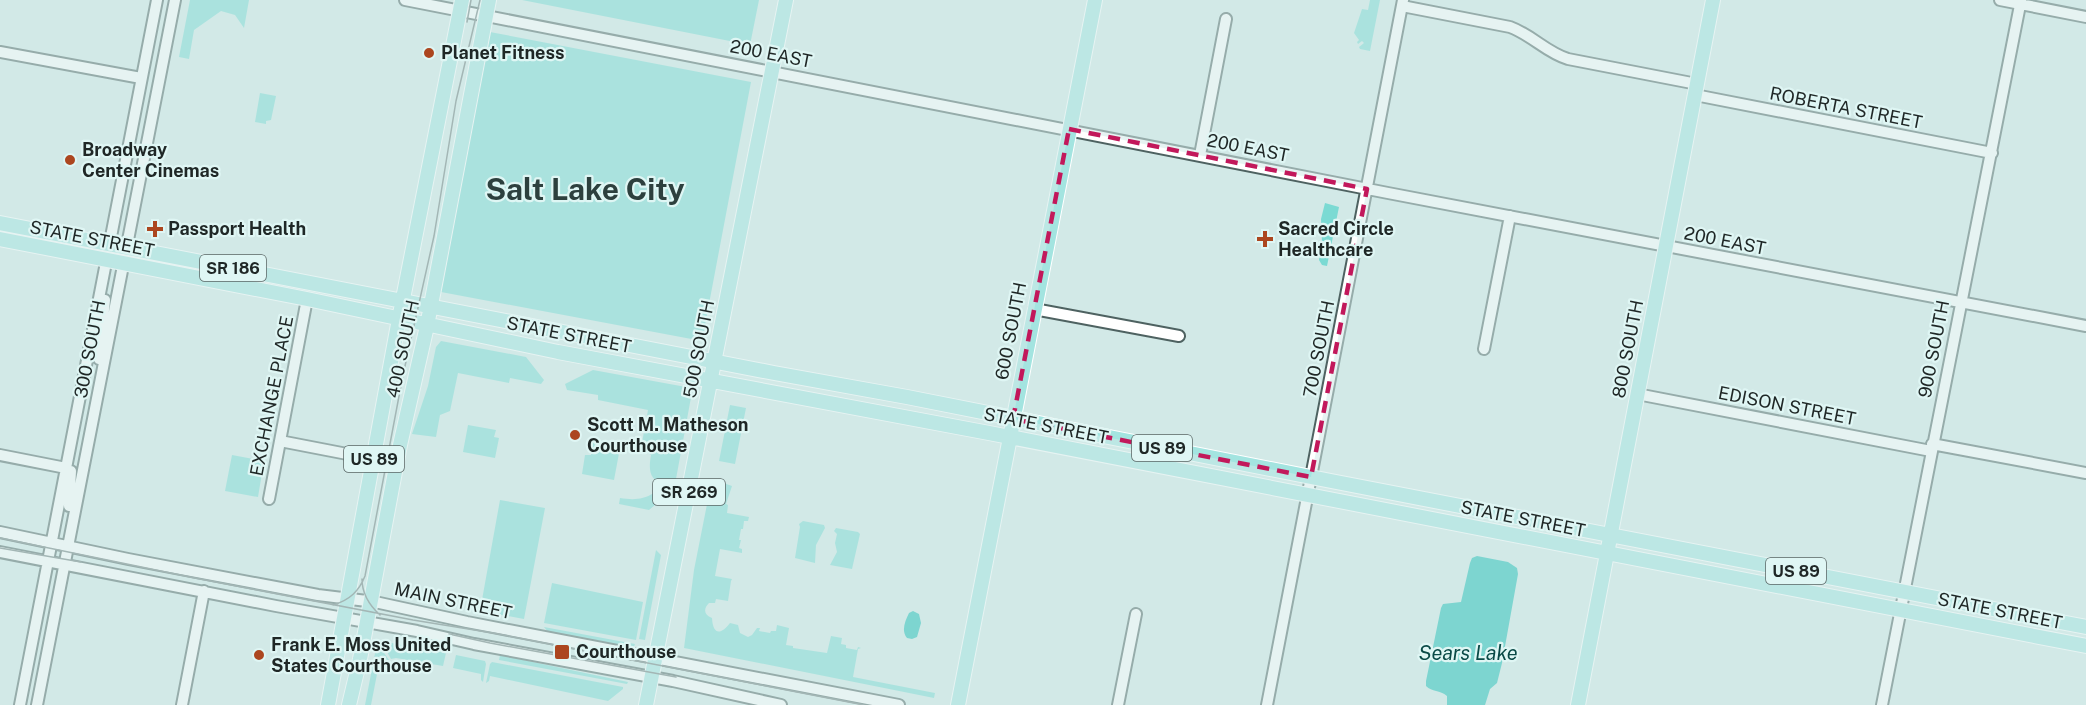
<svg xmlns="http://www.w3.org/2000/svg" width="2086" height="705" viewBox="0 0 2086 705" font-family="'Public Sans',sans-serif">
	<rect width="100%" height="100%" fill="#d2e9e7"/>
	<path fill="#7bdad3" d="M 190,0 L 249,0 L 244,28 L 235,15 L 221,11 L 194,30 L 189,59 L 179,57 Z
		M 522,0 L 759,0 L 750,45 Z
		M 1370,0 L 1380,0 L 1370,51 L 1360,49 L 1359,47 L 1364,43 L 1362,41 L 1358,44 L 1357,42 L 1359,40 L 1354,33 L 1362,9 L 1368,10 Z
		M 490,32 L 751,82 L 702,341 L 441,292 Z
		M 260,93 L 276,96 L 271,120 L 266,121 L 266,124 L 255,122 Z
		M 1325,203 L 1339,207 L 1327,266 L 1322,265 L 1319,260 L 1322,243 L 1321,219 Z
		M 441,341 L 526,357 L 544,380 L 541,384 L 510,378 L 509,383 L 458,373 L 450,411 L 440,415 L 436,437 L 412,434 L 428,386 L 436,347 Z
		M 593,370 L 686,387 L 692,392 L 676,479 C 653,486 647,477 651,455 L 641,448 L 648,410 L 598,400 L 598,395 L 567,390 L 565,384 Z
		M 730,405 L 746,408 L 735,464 L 719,461 Z
		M 468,425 L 496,430 L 494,437 L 499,438 L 495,458 L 463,452 Z
		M 593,443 L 620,448 L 614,480 L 582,474 L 585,455 L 591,455 Z
		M 232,455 L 264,461 L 258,497 L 225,491 Z
		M 712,479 L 732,486 L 726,504 L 728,505 L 727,513 L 749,517 L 748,521 L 744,521 L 743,529 L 741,529 L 739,540 L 741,540 L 739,548 L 742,549 L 742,553 L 720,549 L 715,576 L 732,579 L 731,581 L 728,601 L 716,599 L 715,603 L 709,603 C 703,609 704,615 712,618 C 713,634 720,636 730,623 L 738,625 L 740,633 L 748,637 L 752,635 L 757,628 L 760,628 L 759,631 L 770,633 L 771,631 L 776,631 L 777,625 L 789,628 L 786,645 L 793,646 L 793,648 L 827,653 L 831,636 L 842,638 L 841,644 L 846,645 L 846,648 L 857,650 L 858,647 L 861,648 L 858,649 L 853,677 L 935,693 L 934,698 L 684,648 L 694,570 Z
		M 654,493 L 664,494 L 662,505 L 655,505 L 649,510 L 619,504 L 620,498 C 633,500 642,500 654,493 Z
		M 500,500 L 545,508 L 524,619 L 480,611 Z
		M 803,521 L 824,525 L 825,528 L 816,545 L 815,563 L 795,558 L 800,527 L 799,524 Z
		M 836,528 L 858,532 L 860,534 L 852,569 L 830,565 L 837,552 L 835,543 L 837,534 L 834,531 Z
		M 656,550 L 661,555 L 645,640 L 639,639 Z
		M 552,583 L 643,602 L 636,640 L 544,623 Z
		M 544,627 L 635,644 L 633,649 L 548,632 Z
		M 381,641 L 446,653 L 443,666 L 396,658 L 391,659 Z
		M 377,643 L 389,660 L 384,669 L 378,669 L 371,705 L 365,705 Z
		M 456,655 L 485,661 L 486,664 L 483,682 L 481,680 L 481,674 L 453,668 Z
		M 500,655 L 628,682 L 627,684 L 499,660 Z
		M 492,662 L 623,687 L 623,689 L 608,701 L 490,676 L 489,681 L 486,683 L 490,664 Z"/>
	<path fill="#18bcb4" d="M 1477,556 L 1508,562 L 1517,568 L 1518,574 L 1502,663 L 1497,683 L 1490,689 L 1485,705 L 1447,705 L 1447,696 C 1440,690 1432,692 1426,686 L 1426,681 L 1441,608 L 1443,604 L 1461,602 L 1470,563 L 1472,558 Z
		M 913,611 L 919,614 L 921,623 L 917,637 L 912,639 L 907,638 C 901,631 905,621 909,613 Z"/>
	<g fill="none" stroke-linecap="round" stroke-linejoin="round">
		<g stroke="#4e6261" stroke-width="14">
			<path id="minor" d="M 405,0 L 1388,193 L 2086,326
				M 2000,0 L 2086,17
				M 1402,6 L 1510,27 C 1532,35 1547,53 1568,59 L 1697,84
				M 0,52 L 141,78
				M 1695,95 L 1992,153
				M 1200,155 L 1226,19
				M 1034,309 L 1179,336
				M 1484,349 L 1510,216
				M 99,359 L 105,300
				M 1637,394 L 1931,451
				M 280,441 L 373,459
				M 1932,444 L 2086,473
				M 0,455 L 66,468
				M 269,499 L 307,299
				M 69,506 L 71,471
				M 0,532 L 128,559 L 318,595 L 375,602 L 467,622 L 899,705
				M 0,552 L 276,606 L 417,631 L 474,644 L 673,681 L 781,705
				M 20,705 L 157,0
				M 37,705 L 175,0
				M 182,705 L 204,591
				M 1118,705 L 1136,614
				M 1267,705 L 1403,0
				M 1882,705 L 2021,0"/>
		</g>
		<g stroke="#fff" stroke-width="16">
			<path id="major" d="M 0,223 L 774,373 L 907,397 L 1331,481 L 2086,627
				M 0,239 L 307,299 L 558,352 L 989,433 L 2086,646
				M 328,705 L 399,319 L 462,0
				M 349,705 L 360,659 L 400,445 L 427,326 L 489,0
				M 646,705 L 786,0
				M 958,705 L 1095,0
				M 1578,705 L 1713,0"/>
		</g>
		<use href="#minor" stroke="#fff" stroke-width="10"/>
		<use href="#major" stroke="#a3e4e0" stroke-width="14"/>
		<path stroke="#6b7978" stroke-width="1.5" d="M 467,22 L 471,0
			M 0,538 L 195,578 L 413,620 L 493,633 L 864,705
			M 0,548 L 81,562
			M 362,579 C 362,594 369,605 380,615
			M 333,605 C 350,600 359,591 365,576 L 403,375 L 434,236 L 456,101 L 480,0
			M 449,634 L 490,643 L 676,677"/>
	</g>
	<path d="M0 0H2086V705H0ZM 1069,129 L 1367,189 L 1311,477 L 1013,419 Z" fill="#d2e9e7" fill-opacity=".55" fill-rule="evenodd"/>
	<path fill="none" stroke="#c2185b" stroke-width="4.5" stroke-dasharray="12 8" stroke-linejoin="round" d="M 1069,129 L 1367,189 L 1311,477 L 1013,419 Z"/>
	<g fill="#ac461f" stroke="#dff6f4" stroke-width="2">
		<circle cx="429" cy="53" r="6"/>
		<circle cx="70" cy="160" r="6"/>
		<path d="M152 220h6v6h6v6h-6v6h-6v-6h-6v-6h6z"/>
		<path d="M1262 230h6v6h6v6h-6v6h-6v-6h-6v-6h6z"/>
		<circle cx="575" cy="435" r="6"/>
		<rect x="554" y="644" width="16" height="16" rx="3"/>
		<circle cx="259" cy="655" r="6"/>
	</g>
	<g text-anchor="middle" stroke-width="4.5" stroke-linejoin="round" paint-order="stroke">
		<g fill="#dff6f4" stroke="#596564" stroke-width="1.5">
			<rect x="200" y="255" width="66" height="26" rx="4.5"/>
			<rect x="1132" y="435" width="60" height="26" rx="4.5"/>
			<rect x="344" y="446" width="60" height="26" rx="4.5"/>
			<rect x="653" y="479" width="72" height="26" rx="4.5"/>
			<rect x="1766" y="558" width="60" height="26" rx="4.5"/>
		</g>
		<g font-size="16" font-weight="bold" fill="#1f2726">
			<text x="233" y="274">SR 186</text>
			<text x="1162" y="454">US 89</text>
			<text x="374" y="465">US 89</text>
			<text x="689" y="498">SR 269</text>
			<text x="1796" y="577">US 89</text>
		</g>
		<g font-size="18" font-weight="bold" fill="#1f2726" stroke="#dff6f4" text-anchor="start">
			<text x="441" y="59">Planet Fitness</text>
			<text x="82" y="156">Broadway<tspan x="82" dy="21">Center Cinemas</tspan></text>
			<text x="168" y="235">Passport Health</text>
			<text x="1278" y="235">Sacred Circle<tspan x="1278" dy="21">Healthcare</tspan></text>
			<text x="587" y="431">Scott M. Matheson<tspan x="587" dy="21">Courthouse</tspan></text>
			<text x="271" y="651">Frank E. Moss United<tspan x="271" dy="21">States Courthouse</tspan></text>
			<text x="576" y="658">Courthouse</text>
		</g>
		<g font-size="18" fill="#1f2726" stroke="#dff6f4">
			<text transform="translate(771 54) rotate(11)" y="6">200 EAST</text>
			<text transform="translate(1846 108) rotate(11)" y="6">ROBERTA STREET</text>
			<text transform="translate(1248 148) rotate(11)" y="6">200 EAST</text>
			<text transform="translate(92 239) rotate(11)" y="6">STATE STREET</text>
			<text transform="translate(1725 241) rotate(11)" y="6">200 EAST</text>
			<text transform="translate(1011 331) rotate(-79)" y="6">600 SOUTH</text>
			<text transform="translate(569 335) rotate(11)" y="6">STATE STREET</text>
			<text transform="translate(90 349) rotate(-79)" y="6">300 SOUTH</text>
			<text transform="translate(403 349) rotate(-78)" y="6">400 SOUTH</text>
			<text transform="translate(699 349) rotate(-79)" y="6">500 SOUTH</text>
			<text transform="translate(1319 349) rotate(-79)" y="6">700 SOUTH</text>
			<text transform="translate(1628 349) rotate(-79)" y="6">800 SOUTH</text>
			<text transform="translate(1934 349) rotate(-79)" y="6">900 SOUTH</text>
			<text transform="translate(272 396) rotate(-79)" y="6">EXCHANGE PLACE</text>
			<text transform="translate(1787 406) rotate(11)" y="6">EDISON STREET</text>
			<text transform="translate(1046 426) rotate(11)" y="6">STATE STREET</text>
			<text transform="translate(1523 519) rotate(11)" y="6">STATE STREET</text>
			<text transform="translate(453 601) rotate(12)" y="6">MAIN STREET</text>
			<text transform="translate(2000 611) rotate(11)" y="6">STATE STREET</text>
		</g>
		<g font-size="20" font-style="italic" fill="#0a4a47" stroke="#dff6f4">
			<text x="1468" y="660">Sears Lake</text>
		</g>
		<g font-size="30" font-weight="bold" fill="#2d403e" stroke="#dff6f4">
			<text x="585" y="200">Salt Lake City</text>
		</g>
	</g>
</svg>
